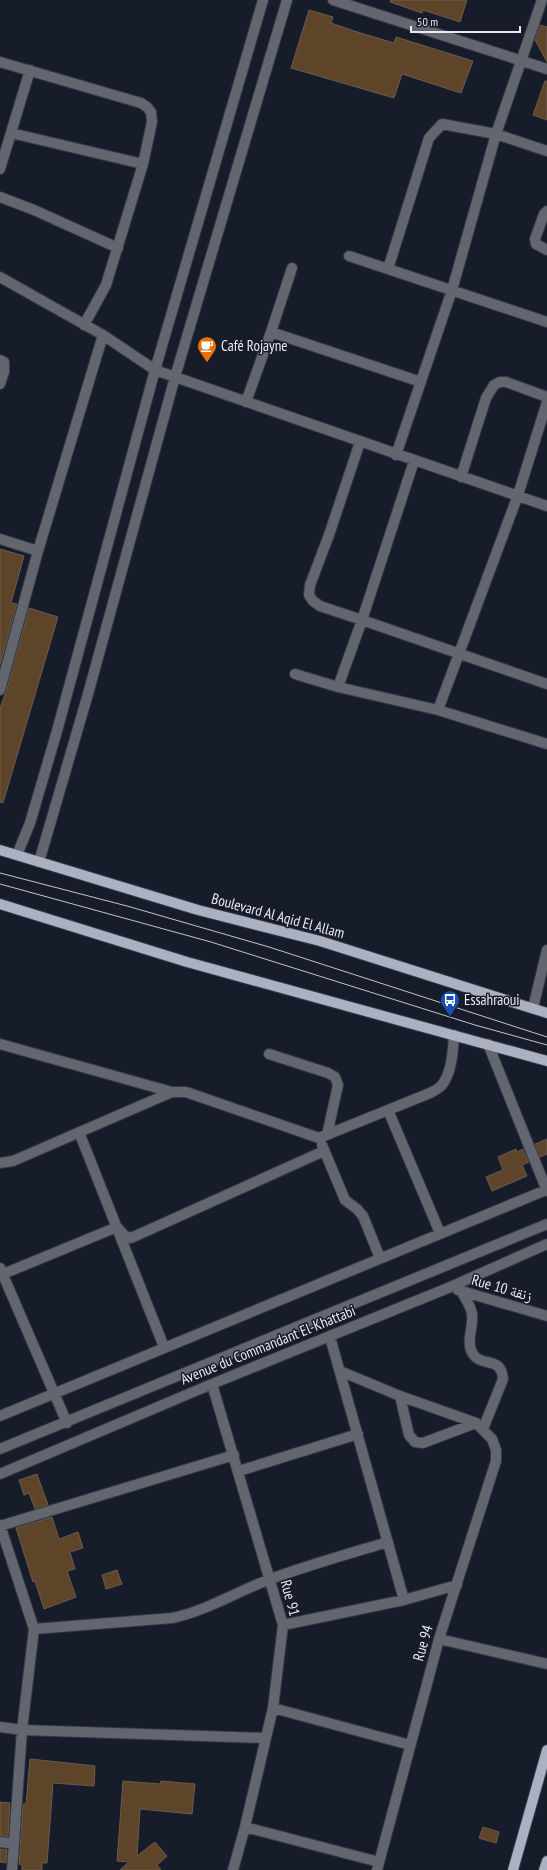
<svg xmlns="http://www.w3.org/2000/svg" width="547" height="1870" viewBox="0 0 547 1870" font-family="'PT Sans Narrow','Noto Naskh Arabic',sans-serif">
	<rect width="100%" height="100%" fill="#161c2a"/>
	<path fill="#5e452a" stroke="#6a5c4d" d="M 391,0 L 467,0 L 460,22 L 423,10 L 422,13 L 390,2 Z
		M 309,10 L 333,17 L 331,23 L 351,30 L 394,43 L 396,37 L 473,61 L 461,93 L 402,74 L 394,98 L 291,68 Z
		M 540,25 L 547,27 L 547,62 L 535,40 Z
		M 545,81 L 547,81 L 547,120 L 533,115 Z
		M 0,549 L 24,556 L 11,603 L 17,604 L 0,665 Z
		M 29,608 L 58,617 L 3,803 L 0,802 L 0,708 L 6,692 Z
		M 547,1139 L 547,1154 L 540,1157 L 535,1144 Z
		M 516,1149 L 517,1152 L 523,1149 L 529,1162 L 522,1165 L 527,1176 L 492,1191 L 486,1177 L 503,1170 L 498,1157 Z
		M 37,1474 L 48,1505 L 35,1509 L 29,1493 L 24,1495 L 19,1480 Z
		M 52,1517 L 59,1539 L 78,1532 L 83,1548 L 70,1552 L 75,1569 L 67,1571 L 76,1597 L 44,1609 L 35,1581 L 33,1582 L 16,1528 Z
		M 117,1570 L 122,1584 L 106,1589 L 102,1575 Z
		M 30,1759 L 95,1766 L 94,1786 L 53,1783 L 47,1863 L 42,1863 L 42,1870 L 22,1870 L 22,1865 L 19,1864 L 23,1804 L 26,1804 Z
		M 123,1781 L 160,1784 L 161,1781 L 195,1784 L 192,1814 L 140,1809 L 137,1856 L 155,1842 L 167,1856 L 157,1865 L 161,1870 L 120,1870 L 129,1862 L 117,1861 Z
		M 0,1802 L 10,1803 L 8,1837 L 0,1836 Z
		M 483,1827 L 499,1832 L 496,1843 L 479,1838 Z
		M 0,1849 L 7,1850 L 6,1863 L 0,1862 Z"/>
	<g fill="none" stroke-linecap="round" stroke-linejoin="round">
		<g stroke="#333946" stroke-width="12">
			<path id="minor" d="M 333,0 L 547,69
				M 0,62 L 141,103 L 147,107 L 151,112 L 152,122 L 143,164 L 106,285 L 84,325
				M 11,133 L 143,164
				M 0,169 L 30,70
				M 0,197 L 34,210 L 118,248
				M 547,211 L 544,214 L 535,239 L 536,244 L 547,250
				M 349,256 L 547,322
				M 388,269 L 429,138 L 442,124 L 496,134 L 547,151
				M 0,277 L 103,335 L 155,370 L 547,506
				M 271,332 L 292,268
				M 0,360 L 4,362 L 4,372 L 0,384
				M 246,402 L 271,332 L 421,382
				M 360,442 L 329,535 L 310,585 L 309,595 L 313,601 L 320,606 L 362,620 L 547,684
				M 396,455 L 452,290 L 496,134 L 542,0
				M 461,477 L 486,398 L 494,385 L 500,382 L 506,382 L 547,397
				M 0,539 L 38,551
				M 295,674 L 338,687 L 438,710 L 547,744
				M 338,687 L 362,620 L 414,461
				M 0,690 L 38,551 L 103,335
				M 438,710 L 518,495 L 547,402
				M 17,855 L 30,823 L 57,731 L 155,370 L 263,0
				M 39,862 L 88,694 L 175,377 L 287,0
				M 533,1008 L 547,950
				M 0,1044 L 172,1092
				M 488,1044 L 547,1191
				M 269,1054 L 328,1073 L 335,1077 L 338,1085 L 327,1135
				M 388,1110 L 440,1233
				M 79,1132 L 164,1347
				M 322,1145 L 345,1200 L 357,1209 L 363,1216 L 380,1258
				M 0,1163 L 13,1161 L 172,1092 L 186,1092 L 319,1138 L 430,1093 C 434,1091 438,1089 441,1086 C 452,1074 453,1050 454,1035
				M 0,1268 L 67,1423
				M 3,1274 L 117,1227 L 125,1236 L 131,1238 L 324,1151
				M 458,1290 L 547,1316
				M 461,1291 C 465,1298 471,1306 472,1314 C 474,1327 465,1342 473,1354 C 482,1368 501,1355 503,1379 L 483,1429
				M 330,1337 L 404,1600
				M 340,1371 L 400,1396 L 476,1423 L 492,1439 L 496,1450 L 496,1461 L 439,1639 L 377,1870
				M 212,1384 L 283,1625 L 273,1708 L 245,1827 L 233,1870
				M 400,1396 L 409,1435 L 415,1442 L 423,1443 L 476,1423
				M 0,1416 L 546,1190
				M 0,1449 L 547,1224
				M 239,1471 L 358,1434
				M 0,1474 L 212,1384 L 448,1288 L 547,1244
				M 0,1525 L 34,1629 L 22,1730 L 12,1870
				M 0,1526 L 234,1455
				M 283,1625 L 404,1600 L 457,1585
				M 34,1629 L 172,1618 C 206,1611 236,1592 268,1580 C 308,1565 348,1554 388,1542
				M 439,1639 L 547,1664
				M 273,1708 L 410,1745
				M 0,1727 L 22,1730 L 266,1738
				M 245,1827 L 379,1862
				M 0,1842 L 14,1844"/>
		</g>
		<g stroke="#333946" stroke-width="12">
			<path id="major" d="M 0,850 L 198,910 L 320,941 L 547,1013
				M 0,904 L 187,962 L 547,1061
				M 513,1870 L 547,1750
				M 544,1870 L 547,1861"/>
		</g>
		<use href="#minor" stroke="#63666e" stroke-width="10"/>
		<use href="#major" stroke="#abb1c1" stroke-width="10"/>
		<path stroke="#c0c5cf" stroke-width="1" d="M 0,873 L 127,906 L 269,947 L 547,1037
			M 0,884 L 211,942 L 475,1025 L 547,1045"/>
	</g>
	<defs>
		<g id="cafe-pin" transform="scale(1)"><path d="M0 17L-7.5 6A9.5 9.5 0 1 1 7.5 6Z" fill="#e8710a" stroke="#161c2a"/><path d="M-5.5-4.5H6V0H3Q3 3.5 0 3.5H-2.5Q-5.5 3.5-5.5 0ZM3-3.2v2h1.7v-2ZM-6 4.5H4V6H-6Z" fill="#fff"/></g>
		<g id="bus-pin" transform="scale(1)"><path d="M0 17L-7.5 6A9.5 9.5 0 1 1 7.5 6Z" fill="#1a4fb4" stroke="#161c2a"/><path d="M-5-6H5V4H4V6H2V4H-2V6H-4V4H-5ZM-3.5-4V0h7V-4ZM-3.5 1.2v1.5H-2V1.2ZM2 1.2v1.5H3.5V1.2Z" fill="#fff"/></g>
	</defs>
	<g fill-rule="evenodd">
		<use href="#cafe-pin" x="207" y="346"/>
		<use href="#bus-pin" x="450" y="1000"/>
	</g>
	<g text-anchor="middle" stroke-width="3" stroke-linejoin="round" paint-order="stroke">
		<g font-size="15" fill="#e6eaf4" stroke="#161c2a" text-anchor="start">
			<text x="221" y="351">Café Rojayne</text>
			<text x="464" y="1005">Essahraoui</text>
		</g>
		<g font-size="15" fill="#e6eaf4" stroke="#161c2a">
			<text transform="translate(278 916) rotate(15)" y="5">Boulevard Al Aqid El Allam</text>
			<text transform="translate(502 1288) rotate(16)" y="5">Rue 10 زنقة</text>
			<text transform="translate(268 1345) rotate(-22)" y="5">Avenue du Commandant El-Khattabi</text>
			<text transform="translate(290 1598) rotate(75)" y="5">Rue 91</text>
			<text transform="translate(423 1643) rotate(-74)" y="5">Rue 94</text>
		</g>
	</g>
	<path d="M411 26v6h109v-6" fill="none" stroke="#e6eaf4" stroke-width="2"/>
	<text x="417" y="26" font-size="12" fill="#e6eaf4" stroke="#161c2a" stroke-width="3" paint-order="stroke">50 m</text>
</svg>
